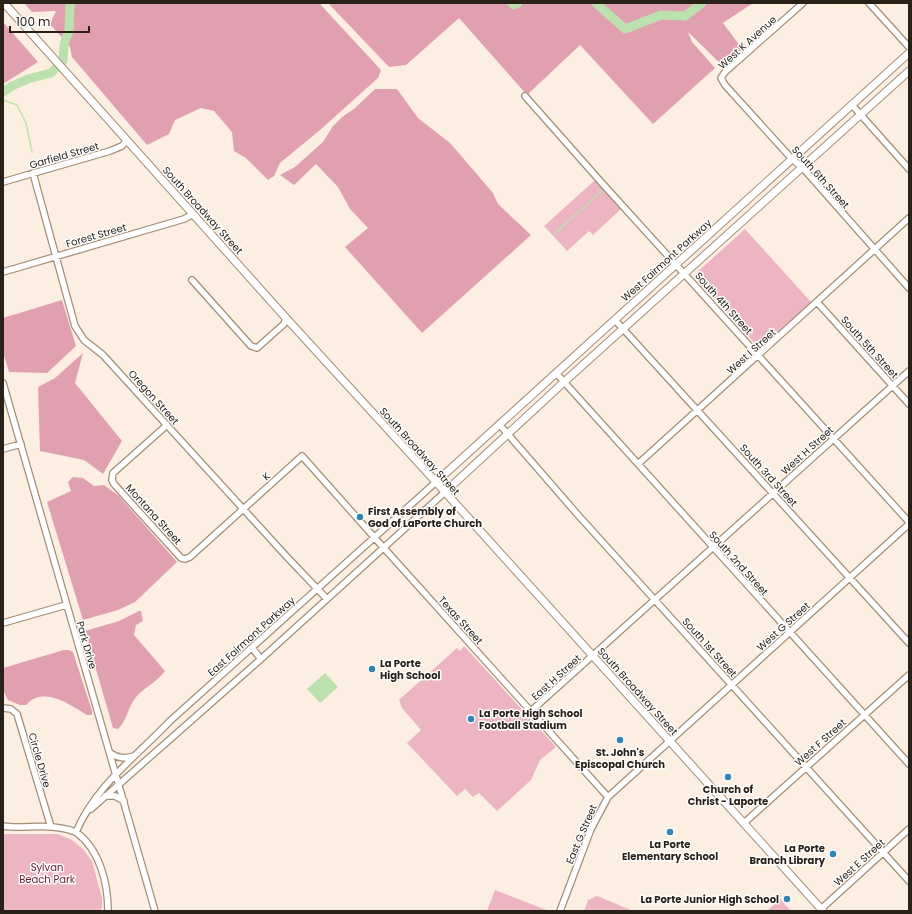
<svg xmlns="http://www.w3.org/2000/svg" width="912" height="914" viewBox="0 0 912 914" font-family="Poppins,sans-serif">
	<rect width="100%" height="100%" fill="#fceee0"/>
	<path fill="#edb4c2" d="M 594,181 L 597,181 L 621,207 L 621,209 L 593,235 L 589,231 L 567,251 L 544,226 Z
		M 745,229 L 811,302 L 759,348 L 694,275 Z
		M 464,646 L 556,747 L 540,760 L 531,780 L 497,811 L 479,793 L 473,797 L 465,789 L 457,796 L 407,743 L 421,730 L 402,708 L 399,700 L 457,648 L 460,651 Z
		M 3,834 L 58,834 L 72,840 L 83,849 L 92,861 L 102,898 L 102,908 L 99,911 L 3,911 Z
		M 495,890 L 549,911 L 487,911 Z
		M 597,896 L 631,910 L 634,911 L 584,911 L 588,900 Z
		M 780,899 L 791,911 L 767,911 Z"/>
	<path fill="#e0a0b0" d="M 24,3 L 319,3 L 381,70 L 378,78 L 320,130 L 280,163 L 274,176 L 268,180 L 246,158 L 234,151 L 232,132 L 214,111 L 201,108 L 175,120 L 169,134 L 147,145 L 72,57 L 70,47 L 50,24 L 56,11 L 32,12 Z
		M 328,3 L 753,3 L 723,23 L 743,50 L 724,67 L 688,32 L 692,42 L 715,68 L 653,124 L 580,45 L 527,95 L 459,18 L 406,65 L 389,67 Z
		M 3,22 L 38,62 L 3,84 Z
		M 375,89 L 397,89 L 418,118 L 450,143 L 493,193 L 498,204 L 531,235 L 422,333 L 345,247 L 368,228 L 350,209 L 338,187 L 316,164 L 294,185 L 280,175 L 295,167 L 323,142 L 333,126 L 342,117 L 354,109 Z
		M 62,300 L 76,346 L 47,373 L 9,372 L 3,352 L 3,318 Z
		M 83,353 L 75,383 L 122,441 L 103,474 L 84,460 L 40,451 L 38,387 L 55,378 Z
		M 73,477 L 83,478 L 94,486 L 104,485 L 119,496 L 177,562 L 135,602 L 118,610 L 83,620 L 47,502 L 71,491 L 68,482 Z
		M 139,611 L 141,611 L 143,621 L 136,625 L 134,635 L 165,671 C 158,681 145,687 137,696 C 128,705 128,720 118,729 L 113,728 L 85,631 L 119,621 Z
		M 64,650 L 69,650 L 73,652 L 92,711 L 92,715 L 87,715 C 71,705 43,685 26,705 L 20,705 L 8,700 L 3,690 L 3,668 Z"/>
	<path fill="#bce1ae" d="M 325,673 L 338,687 L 320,703 L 307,689 Z"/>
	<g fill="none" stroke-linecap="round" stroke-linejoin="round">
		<path stroke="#bce1ae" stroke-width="1.5" d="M 3,100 L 17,105 L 26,123 L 32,152
			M 554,234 L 603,190"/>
		<path stroke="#bce1ae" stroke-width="9" d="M 512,3 L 514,5 L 518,3
			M 596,3 L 625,29 L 661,15 L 685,16 L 702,3
			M 3,92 L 12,86 L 28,79 L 51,73 L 63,61 L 64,44 L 69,31 L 70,6 L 71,3"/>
		<g stroke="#a38f78" stroke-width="8">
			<path id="minor" d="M 803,3 L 725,72 L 721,78 L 725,85 L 792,159 L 802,167 L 909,288
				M 869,3 L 909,47
				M 525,96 L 601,182 L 909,522
				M 852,105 L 909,169
				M 33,173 L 75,326 L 84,340 L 103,355 L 287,557 L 326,598
				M 3,182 L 110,151 L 122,146 L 127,140
				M 3,272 L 184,219 L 193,214
				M 192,280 L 251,346 L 257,348 L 284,324 L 286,318
				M 817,302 L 909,404
				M 615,320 L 909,643
				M 556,373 L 909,764
				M 3,383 L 155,911
				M 499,424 L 578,515 L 909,881
				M 167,425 L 113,473 L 112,480 L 114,484 L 181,558 L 185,559 L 190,557 L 302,456 L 374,537 L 608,797
				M 3,449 L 21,444
				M 638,464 L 909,218
				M 3,623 L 66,605
				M 252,648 L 261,659
				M 3,708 L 11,709 L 17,714 L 51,827
				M 531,711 L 909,371
				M 110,753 C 118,758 124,759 134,756
				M 105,796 L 115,796 L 124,801
				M 91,809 L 261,659 L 445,492
				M 744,823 L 909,675
				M 3,826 C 19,829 36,825 53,827 C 59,828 71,829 77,833 C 100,850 108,884 108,911
				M 76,832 C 96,785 136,757 170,721 L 436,482
				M 821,909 L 909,829
				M 560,911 L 591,829 L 608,797 L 909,524"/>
		</g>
		<g stroke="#a38f78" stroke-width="9">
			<path id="major" d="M 4,3 L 286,318 L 436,482 L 823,911
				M 436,482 L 909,53
				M 445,492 L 564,382 L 909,71"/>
		</g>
		<use href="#minor" stroke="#fff" stroke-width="5.5"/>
		<use href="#major" stroke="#fff" stroke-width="7"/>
	</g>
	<g fill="#3185b5" stroke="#fefefe" stroke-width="1.5">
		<circle cx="360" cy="517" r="4"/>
		<circle cx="372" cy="669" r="4"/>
		<circle cx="471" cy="719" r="4"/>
		<circle cx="620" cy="740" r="4"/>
		<circle cx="728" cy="777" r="4"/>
		<circle cx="670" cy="832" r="4"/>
		<circle cx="833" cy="854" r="4"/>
		<circle cx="787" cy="899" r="4"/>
	</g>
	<g text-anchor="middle" stroke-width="3" stroke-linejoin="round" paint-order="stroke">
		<g font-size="10" fill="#292118" stroke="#fefefe">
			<text transform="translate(747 42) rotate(-42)" y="4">West K Avenue</text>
			<text transform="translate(64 155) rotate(-16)" y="4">Garfield Street</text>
			<text transform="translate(821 177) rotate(48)" y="4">South 6th Street</text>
			<text transform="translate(203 210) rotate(48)" y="4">South Broadway Street</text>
			<text transform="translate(96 235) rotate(-16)" y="4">Forest Street</text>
			<text transform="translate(666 260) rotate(-42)" y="4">West Fairmont Parkway</text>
			<text transform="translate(724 303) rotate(48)" y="4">South 4th Street</text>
			<text transform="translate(870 347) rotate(48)" y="4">South 5th Street</text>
			<text transform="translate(751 351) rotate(-42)" y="4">West I Street</text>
			<text transform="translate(154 397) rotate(48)" y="4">Oregon Street</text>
			<text transform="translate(807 450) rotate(-42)" y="4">West H Street</text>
			<text transform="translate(420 451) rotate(48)" y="4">South Broadway Street</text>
			<text transform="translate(769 475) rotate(48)" y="4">South 3rd Street</text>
			<text transform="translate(266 476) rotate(-42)" y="4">K</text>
			<text transform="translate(154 514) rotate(48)" y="4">Montana Street</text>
			<text transform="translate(739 563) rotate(48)" y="4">South 2nd Street</text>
			<text transform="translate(461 620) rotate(48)" y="4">Texas Street</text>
			<text transform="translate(783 626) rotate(-42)" y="4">West G Street</text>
			<text transform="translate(251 636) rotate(-42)" y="4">East Fairmont Parkway</text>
			<text transform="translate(87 645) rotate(74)" y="4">Park Drive</text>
			<text transform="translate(710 647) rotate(48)" y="4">South 1st Street</text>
			<text transform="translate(556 677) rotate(-42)" y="4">East H Street</text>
			<text transform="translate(638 691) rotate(48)" y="4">South Broadway Street</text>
			<text transform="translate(820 742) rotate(-42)" y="4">West F Street</text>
			<text transform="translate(40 760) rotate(74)" y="4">Circle Drive</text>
			<text transform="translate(581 834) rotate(-67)" y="4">East G Street</text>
			<text transform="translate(859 862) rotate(-42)" y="4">West E Street</text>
		</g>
		<g font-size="10" font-weight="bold" fill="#292118" stroke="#fefefe" text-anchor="start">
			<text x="368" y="515">First Assembly of<tspan x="368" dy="12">God of LaPorte Church</tspan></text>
			<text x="380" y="667">La Porte<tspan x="380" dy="12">High School</tspan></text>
			<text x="479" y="717">La Porte High School<tspan x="479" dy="12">Football Stadium</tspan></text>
			<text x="620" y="756" text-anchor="middle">St. John's<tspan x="620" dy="12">Episcopal Church</tspan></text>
			<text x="728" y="793" text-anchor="middle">Church of<tspan x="728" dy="12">Christ - Laporte</tspan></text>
			<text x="670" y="848" text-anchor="middle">La Porte<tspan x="670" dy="12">Elementary School</tspan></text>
			<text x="825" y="852" text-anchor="end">La Porte<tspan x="825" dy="12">Branch Library</tspan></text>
			<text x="779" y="903" text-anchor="end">La Porte Junior High School</text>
		</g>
		<g font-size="10" fill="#6d223c" stroke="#fefefe">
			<text x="47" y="871">Sylvan<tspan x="47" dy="12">Beach Park</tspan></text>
		</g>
	</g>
	<rect width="912" height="914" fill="none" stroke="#292118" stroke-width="8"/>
	<path d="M10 26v6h79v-6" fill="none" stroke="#292118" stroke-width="2"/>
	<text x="16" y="26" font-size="12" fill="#292118" stroke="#fefefe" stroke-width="3" paint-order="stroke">100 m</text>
</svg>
